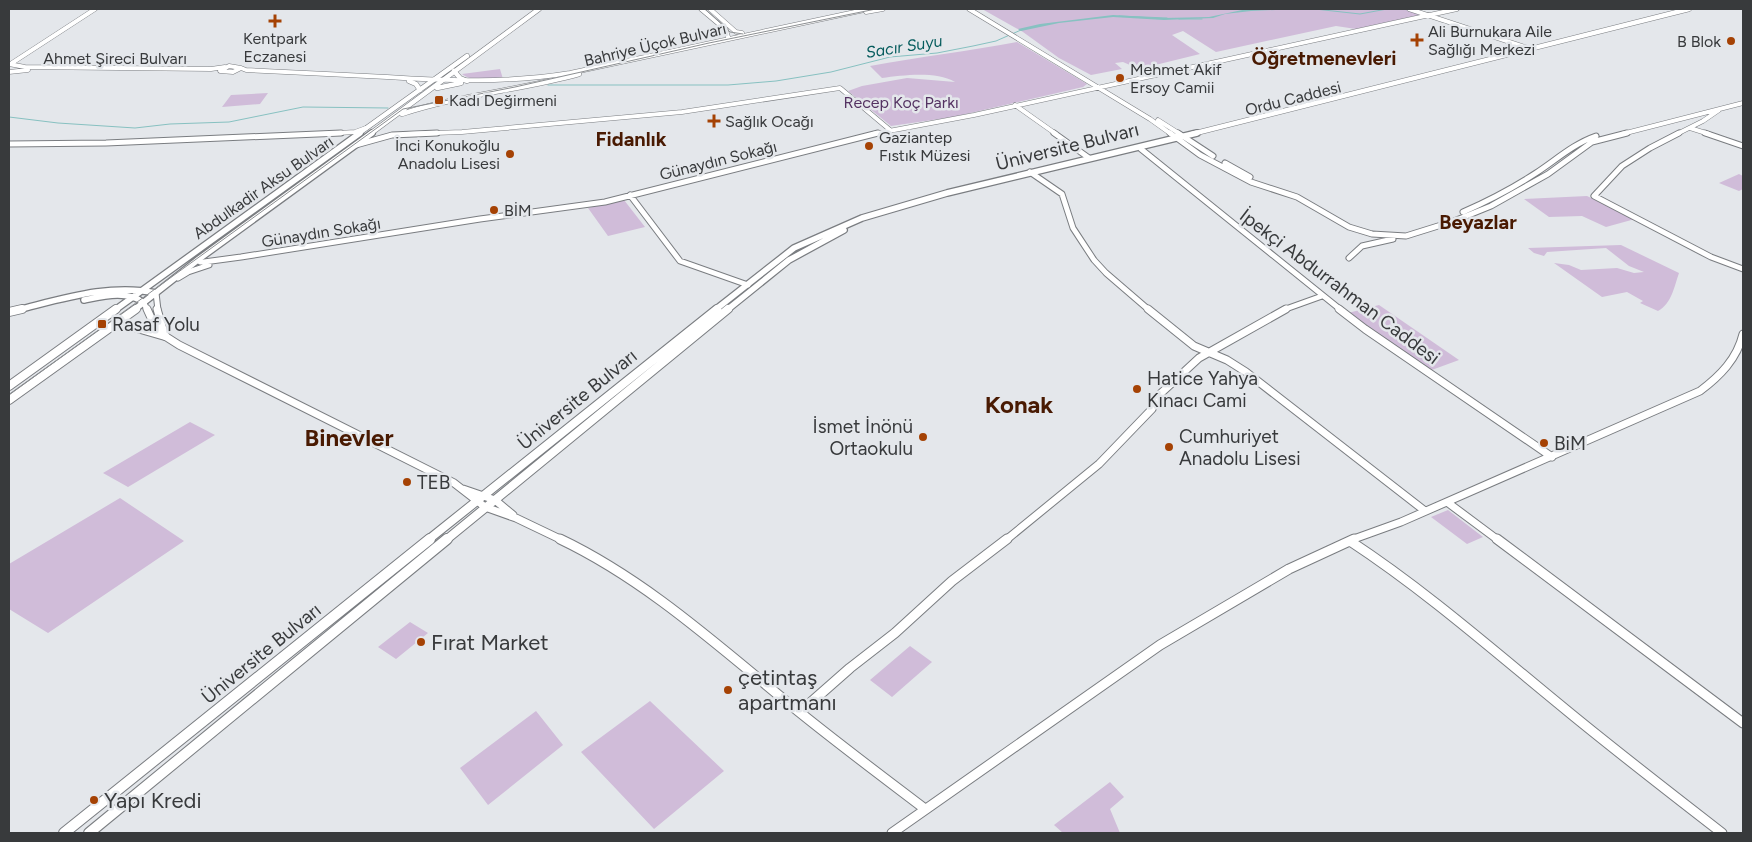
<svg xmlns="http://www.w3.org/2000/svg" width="1752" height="842" viewBox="0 0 1752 842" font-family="Figtree,sans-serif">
	<rect width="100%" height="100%" fill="#e4e7eb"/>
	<path fill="#d0bcd9" d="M 982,9 L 1404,9 L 1420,15 L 1356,29 L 1336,26 L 1216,52 L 1183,31 L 1172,35 L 1200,54 L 1139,69 L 1123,62 L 1115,63 L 1122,69 L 1091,75 L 1059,58 L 1023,32 Z
		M 1017,42 L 1087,84 L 1083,87 L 953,117 L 891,126 L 848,91 L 862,86 L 907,78 L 955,82 C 936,71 904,75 882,78 L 870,66 C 919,57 969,51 1017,42 Z
		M 500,69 L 503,79 C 491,79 471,82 462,74 Z
		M 268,93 L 260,104 L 222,107 L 231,95 Z
		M 1739,174 L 1743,176 L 1743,189 L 1739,191 L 1719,183 Z
		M 1587,196 L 1635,219 L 1606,227 L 1582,216 L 1549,217 L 1524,199 Z
		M 624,200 L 645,227 L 608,236 L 588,208 Z
		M 1621,245 L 1679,273 C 1674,287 1672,303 1658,311 L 1640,303 L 1643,301 L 1627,292 L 1602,297 L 1554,263 L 1569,265 L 1581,270 L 1617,268 L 1634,273 L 1644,272 L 1629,266 L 1606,248 L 1547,252 L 1544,256 L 1534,253 L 1528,248 Z
		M 1379,305 L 1459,360 L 1429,371 L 1348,313 Z
		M 190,422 L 215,435 L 128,487 L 103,473 Z
		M 120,498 L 184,541 L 48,633 L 9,609 L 9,564 Z
		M 1448,510 L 1483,537 L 1467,544 L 1431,517 Z
		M 410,622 L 428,633 L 396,659 L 378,647 Z
		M 910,646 L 932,662 L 892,697 L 870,680 Z
		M 650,701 L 724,771 L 654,829 L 581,752 Z
		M 536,711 L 563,745 L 488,805 L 460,768 Z
		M 1110,782 L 1124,797 L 1110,809 L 1120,833 L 1063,833 L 1054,825 Z"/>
	<path fill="#87c1c1" d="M 1247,9 L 1298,9 L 1251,11 L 1225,14 L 1213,18 L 1164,20 L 1113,17 L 1059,23 L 1021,31 L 1018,29 L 1040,24 L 1113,15 L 1163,18 L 1209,17 Z"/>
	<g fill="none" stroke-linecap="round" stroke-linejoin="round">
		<path stroke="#87c1c1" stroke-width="1" d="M 1315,9 L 1360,14 L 1387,9
			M 1119,16 L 1167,18
			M 1179,19 L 1202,19
			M 548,85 L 728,85 L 776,81 L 831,72 L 890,57 L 937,53 L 973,46 L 996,41 L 1021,30
			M 9,117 L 58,123 L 135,128 L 170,124 L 229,122 L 303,107 L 388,108"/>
		<g stroke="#7a7d81" stroke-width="5">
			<path id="secondary-far3" d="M 701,9 L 726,30 L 728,37
				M 710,9 L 736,32 L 742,33
				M 969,9 L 1150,119 L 1171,134
				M 1409,9 L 1531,49
				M 866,12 L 883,9
				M 12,63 L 95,9
				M 9,64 L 25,67 L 211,69 L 225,67
				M 229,66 L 241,68 L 233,72 L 220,71 Z
				M 241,68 L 246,70 C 293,72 340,75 387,77 C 448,81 509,83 570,73 L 869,9
				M 9,72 L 28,70
				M 1015,105 L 1056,134
				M 1158,120 L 1180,134
				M 1690,128 L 1709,134
				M 322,134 L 355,132 L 366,128
				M 407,134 L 462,132 L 682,112 L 840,88 L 890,130
				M 873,134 L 974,115 L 1457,9
				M 1622,134 L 1743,103
				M 1677,134 L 1703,121 L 1719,110"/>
		</g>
		<g stroke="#7a7d81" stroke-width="7">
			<path id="secondary-far2" d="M 1054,133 L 1089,158
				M 1170,133 L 1200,155 L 1251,182 L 1297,197 L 1349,227 L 1372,234 L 1406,236 L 1454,221 L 1491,206 L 1548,174 L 1592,142 L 1627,133
				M 1178,133 L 1213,156
				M 1679,133 L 1650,148 L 1622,166 L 1594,196 L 1711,257 L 1743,269
				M 1705,133 L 1743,146
				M 9,144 L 106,143 L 341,133
				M 356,145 L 392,135 L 437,133
				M 1141,149 L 1341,310
				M 1225,163 L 1250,177
				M 1030,172 L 1062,194 L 1073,228 L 1094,260 L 1106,273 L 1149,310
				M 630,195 L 680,261 L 748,285
				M 1463,212 C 1488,201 1513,188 1536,173 C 1556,160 1573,144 1596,136
				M 1349,258 L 1362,246 L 1393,239
				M 199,259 L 200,262 L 204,262 L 241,257 L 480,219 L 605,202 L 878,133
				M 178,278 L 188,272 L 209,265
				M 156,293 L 158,310
				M 144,303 L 147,310
				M 1283,310 L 1322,296"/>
		</g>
		<g stroke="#7a7d81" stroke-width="9">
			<path id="secondary-far1" d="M 147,309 L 157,331 L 179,345 L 454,483 L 485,507 L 516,518 L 562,540
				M 157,309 L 165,336
				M 1148,309 L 1194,346 L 1227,360 L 1246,372 L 1425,511
				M 1339,309 L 1365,329 L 1552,457
				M 463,489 L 495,500 L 513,515
				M 1447,502 L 1498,540
				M 1006,540 L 1099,464 L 1152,409 L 1159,395 L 1199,358 L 1286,309
				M 1351,540 L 1401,522 L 1700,391 C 1720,376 1737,359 1743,334"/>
		</g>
		<g stroke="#7a7d81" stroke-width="11">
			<path id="secondary" d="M 560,539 C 644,579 715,643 787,702 C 832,739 879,774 925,809
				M 1497,539 L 1743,723
				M 1350,541 C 1426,591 1494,651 1565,709 C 1616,751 1669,792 1722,833
				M 800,712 L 850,668 L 895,633 L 952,581 L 1007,539
				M 892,833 L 1160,645 L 1289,569 L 1354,539"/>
		</g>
		<g stroke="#7a7d81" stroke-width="5.5">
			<path id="primary-far3" d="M 454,71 L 460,78 L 467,81
				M 409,81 L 416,84 L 420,90
				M 437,88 L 461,83
				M 402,114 C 459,95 521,90 579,74
				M 358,134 L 467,56
				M 370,134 L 539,9
				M 1192,134 L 1689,9"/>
		</g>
		<g stroke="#7a7d81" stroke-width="8">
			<path id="primary-far2" d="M 84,300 C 104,296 127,290 144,303
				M 17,310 C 62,299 110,283 156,293
				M 115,310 L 360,133
				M 134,310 L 199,259 L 372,133
				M 715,310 L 794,248 L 862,218 L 947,193 L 1197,133
				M 727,310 L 789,260 L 844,230"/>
		</g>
		<g stroke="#7a7d81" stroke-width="10">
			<path id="primary-far1" d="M 9,312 L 22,309
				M 115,324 L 127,325 L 165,336
				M 9,386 L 116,309
				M 9,400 L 136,309
				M 428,540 L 717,309
				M 446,540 L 728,309"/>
		</g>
		<g stroke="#7a7d81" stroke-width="12">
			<path id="primary" d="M 64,833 L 430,539
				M 89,833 L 447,539"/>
		</g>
		<use href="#secondary-far3" stroke="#fff" stroke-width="4"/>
		<use href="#secondary-far2" stroke="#fff" stroke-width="5"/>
		<use href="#secondary-far1" stroke="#fff" stroke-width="7"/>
		<use href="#secondary" stroke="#fff" stroke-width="9"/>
		<use href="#primary-far3" stroke="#fff" stroke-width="4.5"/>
		<use href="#primary-far2" stroke="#fff" stroke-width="5.5"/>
		<use href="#primary-far1" stroke="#fff" stroke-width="8"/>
		<use href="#primary" stroke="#fff" stroke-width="10"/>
		<path stroke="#8c8f92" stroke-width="1" d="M 705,9 L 730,32 L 743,34
			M 9,395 L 403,109 L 515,87 L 709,43 L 876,9"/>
	</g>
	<g fill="#a54204" stroke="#e4e7eb" stroke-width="2">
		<path d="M272.5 13.5h5v5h5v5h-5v5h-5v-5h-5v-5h5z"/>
		<path d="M1414.5 32.5h5v5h5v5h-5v5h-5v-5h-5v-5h5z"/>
		<circle cx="1731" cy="41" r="5"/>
		<circle cx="1120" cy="78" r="5"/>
		<rect x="434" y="95" width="10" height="10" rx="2.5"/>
		<path d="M711.5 113.5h5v5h5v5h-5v5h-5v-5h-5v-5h5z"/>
		<circle cx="869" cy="146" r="5"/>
		<circle cx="510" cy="154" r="5"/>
		<circle cx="494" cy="210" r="5"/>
		<rect x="97" y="319" width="10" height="10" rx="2.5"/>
		<circle cx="1137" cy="389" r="5"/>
		<circle cx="923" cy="437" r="5"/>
		<circle cx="1544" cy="443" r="5"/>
		<circle cx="1169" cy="447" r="5"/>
		<circle cx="407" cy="482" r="5"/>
		<circle cx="421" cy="642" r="5"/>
		<circle cx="728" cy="690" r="5"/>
		<circle cx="94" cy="800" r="5"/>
	</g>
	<g text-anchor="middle" stroke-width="5" stroke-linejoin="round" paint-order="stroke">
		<g font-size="16" fill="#383a3c" stroke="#e4e7eb" text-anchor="start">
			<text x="1428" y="37">Ali Burnukara Aile<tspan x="1428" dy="18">Sağlığı Merkezi</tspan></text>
			<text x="275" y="44" text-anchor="middle">Kentpark<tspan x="275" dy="18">Eczanesi</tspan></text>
			<text x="1721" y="47" text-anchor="end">B Blok</text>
			<text x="1130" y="75">Mehmet Akif<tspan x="1130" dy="18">Ersoy Camii</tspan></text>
			<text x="449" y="106">Kadı Değirmeni</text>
			<text x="725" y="127">Sağlık Ocağı</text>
			<text x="879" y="143">Gaziantep<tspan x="879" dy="18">Fıstık Müzesi</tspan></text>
			<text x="500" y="151" text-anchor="end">İnci Konukoğlu<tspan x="500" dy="18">Anadolu Lisesi</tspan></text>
			<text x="504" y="216">BİM</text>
		</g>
		<g font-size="16" fill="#383a3c" stroke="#e4e7eb">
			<text transform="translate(655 44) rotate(-13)" y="6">Bahriye Üçok Bulvarı</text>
			<text x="115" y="64">Ahmet Şireci Bulvarı</text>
			<text transform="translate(1293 98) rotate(-14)" y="6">Ordu Caddesi</text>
			<text transform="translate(718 160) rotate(-14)" y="6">Günaydın Sokağı</text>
			<text transform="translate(263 187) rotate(-35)" y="6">Abdulkadir Aksu Bulvarı</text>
			<text transform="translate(321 232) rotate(-9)" y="6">Günaydın Sokağı</text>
		</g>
		<g font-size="16" font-style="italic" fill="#065c5d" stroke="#e4e7eb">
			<text transform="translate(904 46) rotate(-9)" y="6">Sacır Suyu</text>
		</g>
		<g font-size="16" fill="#543262" stroke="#e4e7eb">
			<text x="901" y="108">Recep Koç Parkı</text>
		</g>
		<g font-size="19" fill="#383a3c" stroke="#e4e7eb">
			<text transform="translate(1067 146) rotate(-14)" y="7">Üniversite Bulvarı</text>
			<text transform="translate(1340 286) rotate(37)" y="7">İpekçi Abdurrahman Caddesi</text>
			<text transform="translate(577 399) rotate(-39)" y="7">Üniversite Bulvarı</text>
			<text transform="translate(261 653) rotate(-39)" y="7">Üniversite Bulvarı</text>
		</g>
		<g font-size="19" fill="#383a3c" stroke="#e4e7eb" text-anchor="start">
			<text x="112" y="331">Rasaf Yolu</text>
			<text x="1147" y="385">Hatice Yahya<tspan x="1147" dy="22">Kınacı Cami</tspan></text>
			<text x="913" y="433" text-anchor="end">İsmet İnönü<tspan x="913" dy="22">Ortaokulu</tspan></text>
			<text x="1179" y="443">Cumhuriyet<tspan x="1179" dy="22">Anadolu Lisesi</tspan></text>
			<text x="1554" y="450">BiM</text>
			<text x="417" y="489">TEB</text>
		</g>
		<g font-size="20" font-weight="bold" fill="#491a02" stroke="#e4e7eb">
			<text x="1324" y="65">Öğretmenevleri</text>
			<text x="631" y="146">Fidanlık</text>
			<text x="1478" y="229">Beyazlar</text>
		</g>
		<g font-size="22" fill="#383a3c" stroke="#e4e7eb" text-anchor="start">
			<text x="431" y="650">Fırat Market</text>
			<text x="738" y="685">çetintaş<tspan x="738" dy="25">apartmanı</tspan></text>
			<text x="104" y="808">Yapı Kredi</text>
		</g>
		<g font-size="24" font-weight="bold" fill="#491a02" stroke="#e4e7eb">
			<text x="1019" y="413">Konak</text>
			<text x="349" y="446">Binevler</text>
		</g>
	</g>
	<rect width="1752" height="842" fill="none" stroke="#383a3c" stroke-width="20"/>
</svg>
